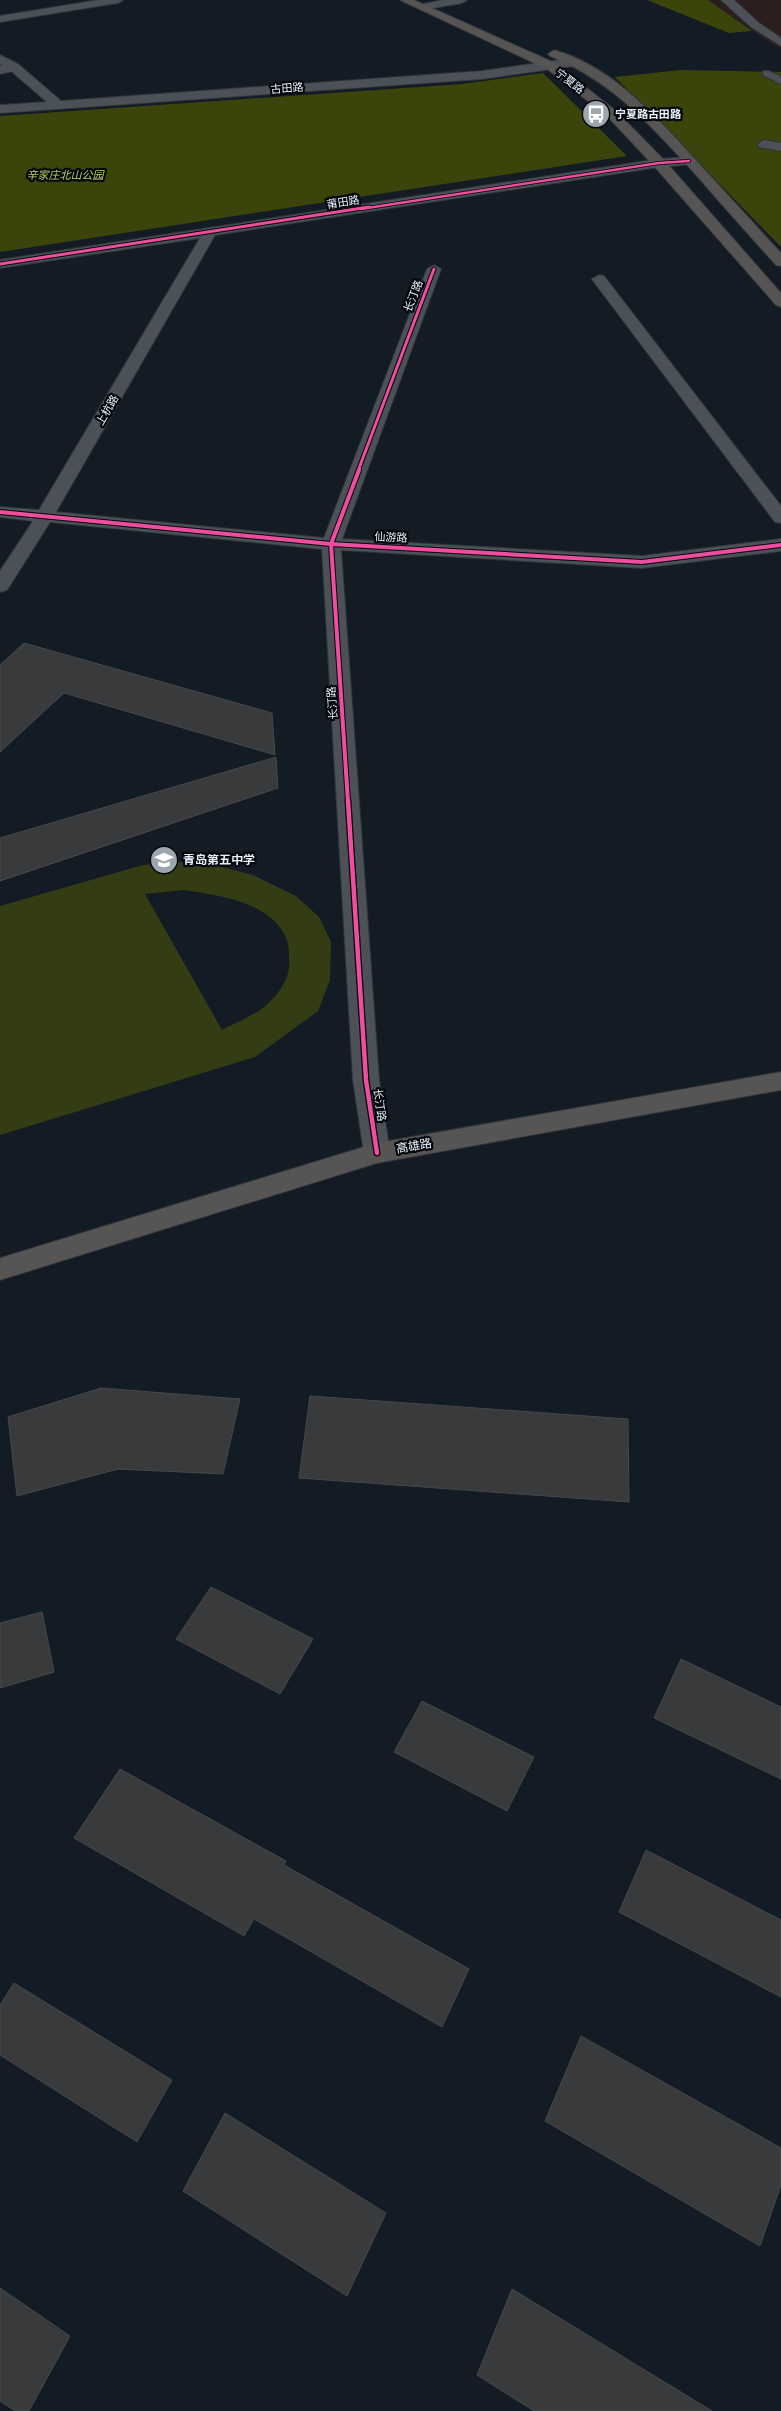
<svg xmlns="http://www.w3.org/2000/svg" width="781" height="2411" viewBox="0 0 781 2411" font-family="Georgia,'Noto Sans SC',serif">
	<rect width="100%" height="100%" fill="#131c24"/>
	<path fill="#2c1d1e" d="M 708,0 L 781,0 L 781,48 L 774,46 Z"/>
	<path fill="#343c13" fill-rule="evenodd" d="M 178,862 L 214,865 L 253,875 L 296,896 L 319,917 L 331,942 L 330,980 L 318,1011 L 255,1057 L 0,1135 L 0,906 L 143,865 ZM 184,890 C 217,895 273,902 287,940 C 289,946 289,953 289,959 C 292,978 275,1000 260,1010 C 248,1018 235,1023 222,1030 L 145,894 Z"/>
	<path fill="#3b450b" d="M 647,0 L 708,0 L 752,31 L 729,33 Z
		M 681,70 L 781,72 L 781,247 L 615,77 Z
		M 543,73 L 627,156 L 0,252 L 0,116 L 462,84 Z"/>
	<path fill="#393a3c" stroke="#464849" d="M 24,643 L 272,713 L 275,755 L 64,693 L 0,752 L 0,665 Z
		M 276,757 L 278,788 L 0,881 L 0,838 Z
		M 101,1388 L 240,1399 L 223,1474 L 118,1469 L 17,1496 L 8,1417 Z
		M 310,1396 L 628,1419 L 629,1502 L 299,1478 Z
		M 211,1587 L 313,1639 L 280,1694 L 176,1639 Z
		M 42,1612 L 54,1672 L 0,1688 L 0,1623 Z
		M 681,1659 L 781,1707 L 781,1779 L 654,1718 Z
		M 422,1701 L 534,1757 L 507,1811 L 394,1752 Z
		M 120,1769 L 286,1861 L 284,1865 L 469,1969 L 442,2027 L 254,1919 L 244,1936 L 74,1838 Z
		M 646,1850 L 781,1920 L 781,1997 L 619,1912 Z
		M 14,1983 L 172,2080 L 137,2142 L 0,2055 L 0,2005 Z
		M 581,2036 L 781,2148 L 781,2185 L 760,2246 L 545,2121 Z
		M 225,2113 L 386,2213 L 347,2296 L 183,2191 Z
		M 0,2288 L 70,2336 L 29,2411 L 15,2411 L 0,2401 Z
		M 512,2289 L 712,2411 L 534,2411 L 477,2375 Z"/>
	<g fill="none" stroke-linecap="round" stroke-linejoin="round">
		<g stroke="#2f353b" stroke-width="2">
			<path id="service" d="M 763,71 L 769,71 L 781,77 L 781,84 L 763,75 Z"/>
		</g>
		<g stroke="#2f353b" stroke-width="2">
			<path id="minor" d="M 98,0 L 123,0 L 118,3 L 0,22 L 0,16 Z
				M 443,0 L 467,0 L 462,3 L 422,10 L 416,7 L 418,5 Z
				M 721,0 L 734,0 L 759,23 L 781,38 L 781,46 L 751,27 Z
				M 14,63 L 20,67 L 18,70 L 0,74 L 0,66 Z
				M 764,140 L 781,143 L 781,151 L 759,147 L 758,144 Z
				M 689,157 L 694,158 L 696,161 L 694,164 L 659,167 L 215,235 L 56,512 L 324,538 L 427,269 L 434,265 L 441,269 L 342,539 L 642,556 L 781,539 L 781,551 L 642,568 L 341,550 L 379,1080 L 390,1153 L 386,1160 L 377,1163 L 368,1160 L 364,1153 L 353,1080 L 322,549 L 50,522 L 7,590 L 0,592 L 0,571 L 33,521 L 0,517 L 0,507 L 39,510 L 200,238 L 0,268 L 0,260 L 659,159 Z
				M 599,275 L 604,276 L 781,506 L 781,523 L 775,522 L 594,282 L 592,279 Z"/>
		</g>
		<g stroke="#2f353b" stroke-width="2">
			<path id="tertiary" d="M 0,55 L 18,64 L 61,101 L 482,71 L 574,58 L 580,62 L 574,66 L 482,79 L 0,113 L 0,105 L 47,102 L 10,70 L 0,64 Z"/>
		</g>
		<g stroke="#2f353b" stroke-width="2">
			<path id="primary" d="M 400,0 L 414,0 L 555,63 L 616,111 L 664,160 L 781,293 L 781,307 L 776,305 L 654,166 L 608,117 L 547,69 Z
				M 554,50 C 614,66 664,125 704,169 C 730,197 755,225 781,253 L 781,266 L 776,265 C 749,235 723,206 697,176 C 651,126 615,83 550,56 L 548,54 Z
				M 781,1072 L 781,1090 L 377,1163 L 0,1280 L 0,1258 L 377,1143 Z"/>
		</g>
		<use href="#service" fill="#4b5157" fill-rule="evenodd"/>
		<use href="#minor" fill="#4b5157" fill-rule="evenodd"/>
		<use href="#tertiary" fill="#4b5157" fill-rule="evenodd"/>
		<use href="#primary" fill="#575454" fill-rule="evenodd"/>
		<g stroke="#03070c" stroke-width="4">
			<path id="cycleway-far3" d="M 361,209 L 659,163 L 689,161"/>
		</g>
		<g stroke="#03070c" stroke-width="5">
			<path id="cycleway-far2" d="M 0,264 L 369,207
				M 358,471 L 434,269"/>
		</g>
		<g stroke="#03070c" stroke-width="6">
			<path id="cycleway-far1" d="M 0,512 L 331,544 L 642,562 L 781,545
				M 348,802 L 331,544 L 359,470"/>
		</g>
		<g stroke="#03070c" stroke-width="7">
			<path id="cycleway" d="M 348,801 L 366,1080 L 377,1153"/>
		</g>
		<use href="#cycleway-far3" stroke="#ef4d9e" stroke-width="2.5"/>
		<use href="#cycleway-far2" stroke="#ef4d9e" stroke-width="3"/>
		<use href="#cycleway-far1" stroke="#ef4d9e" stroke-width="4"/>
		<use href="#cycleway" stroke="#ef4d9e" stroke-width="4.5"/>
	</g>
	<defs>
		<g id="bus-disc" transform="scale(1.4375)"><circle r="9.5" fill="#9ca6af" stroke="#03070c"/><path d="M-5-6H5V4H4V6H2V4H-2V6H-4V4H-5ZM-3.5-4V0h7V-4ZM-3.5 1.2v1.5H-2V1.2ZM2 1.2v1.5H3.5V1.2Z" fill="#fff"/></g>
		<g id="school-disc" transform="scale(1.4375)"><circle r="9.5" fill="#9ca6af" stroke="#03070c"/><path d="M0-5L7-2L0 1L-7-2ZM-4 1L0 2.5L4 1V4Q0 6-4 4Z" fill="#fff"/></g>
	</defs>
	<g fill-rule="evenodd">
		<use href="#bus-disc" x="596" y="114"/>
		<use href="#school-disc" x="164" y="860"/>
	</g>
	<g text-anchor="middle" stroke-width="4.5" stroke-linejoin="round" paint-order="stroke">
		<g font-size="11" fill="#e6f1fa" stroke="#03070c">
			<text transform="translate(570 81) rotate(38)" y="4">宁夏路</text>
			<text transform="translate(287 88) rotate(-4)" y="4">古田路</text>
			<text transform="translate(343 202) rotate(-9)" y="4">莆田路</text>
			<text transform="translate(413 296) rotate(-69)" y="4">长汀路</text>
			<text transform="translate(107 410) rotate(-60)" y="4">上杭路</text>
			<text transform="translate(391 537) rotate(3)" y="4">仙游路</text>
			<text transform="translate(332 703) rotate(-94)" y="4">长汀路</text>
			<text transform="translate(380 1105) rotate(82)" y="4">长汀路</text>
		</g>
		<g font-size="11" font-weight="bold" fill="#e6f1fa" stroke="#03070c" text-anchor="start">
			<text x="615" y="118">宁夏路古田路</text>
		</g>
		<g font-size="11" font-style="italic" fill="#bbd061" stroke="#03070c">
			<text x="65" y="179">辛家庄北山公园</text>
		</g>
		<g font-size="12" font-weight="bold" fill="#e6f1fa" stroke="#03070c" text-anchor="start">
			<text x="183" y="864">青岛第五中学</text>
		</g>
		<g font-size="12" fill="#e6f1fa" stroke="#03070c">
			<text transform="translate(414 1146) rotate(-10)" y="4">高雄路</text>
		</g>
	</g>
</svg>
